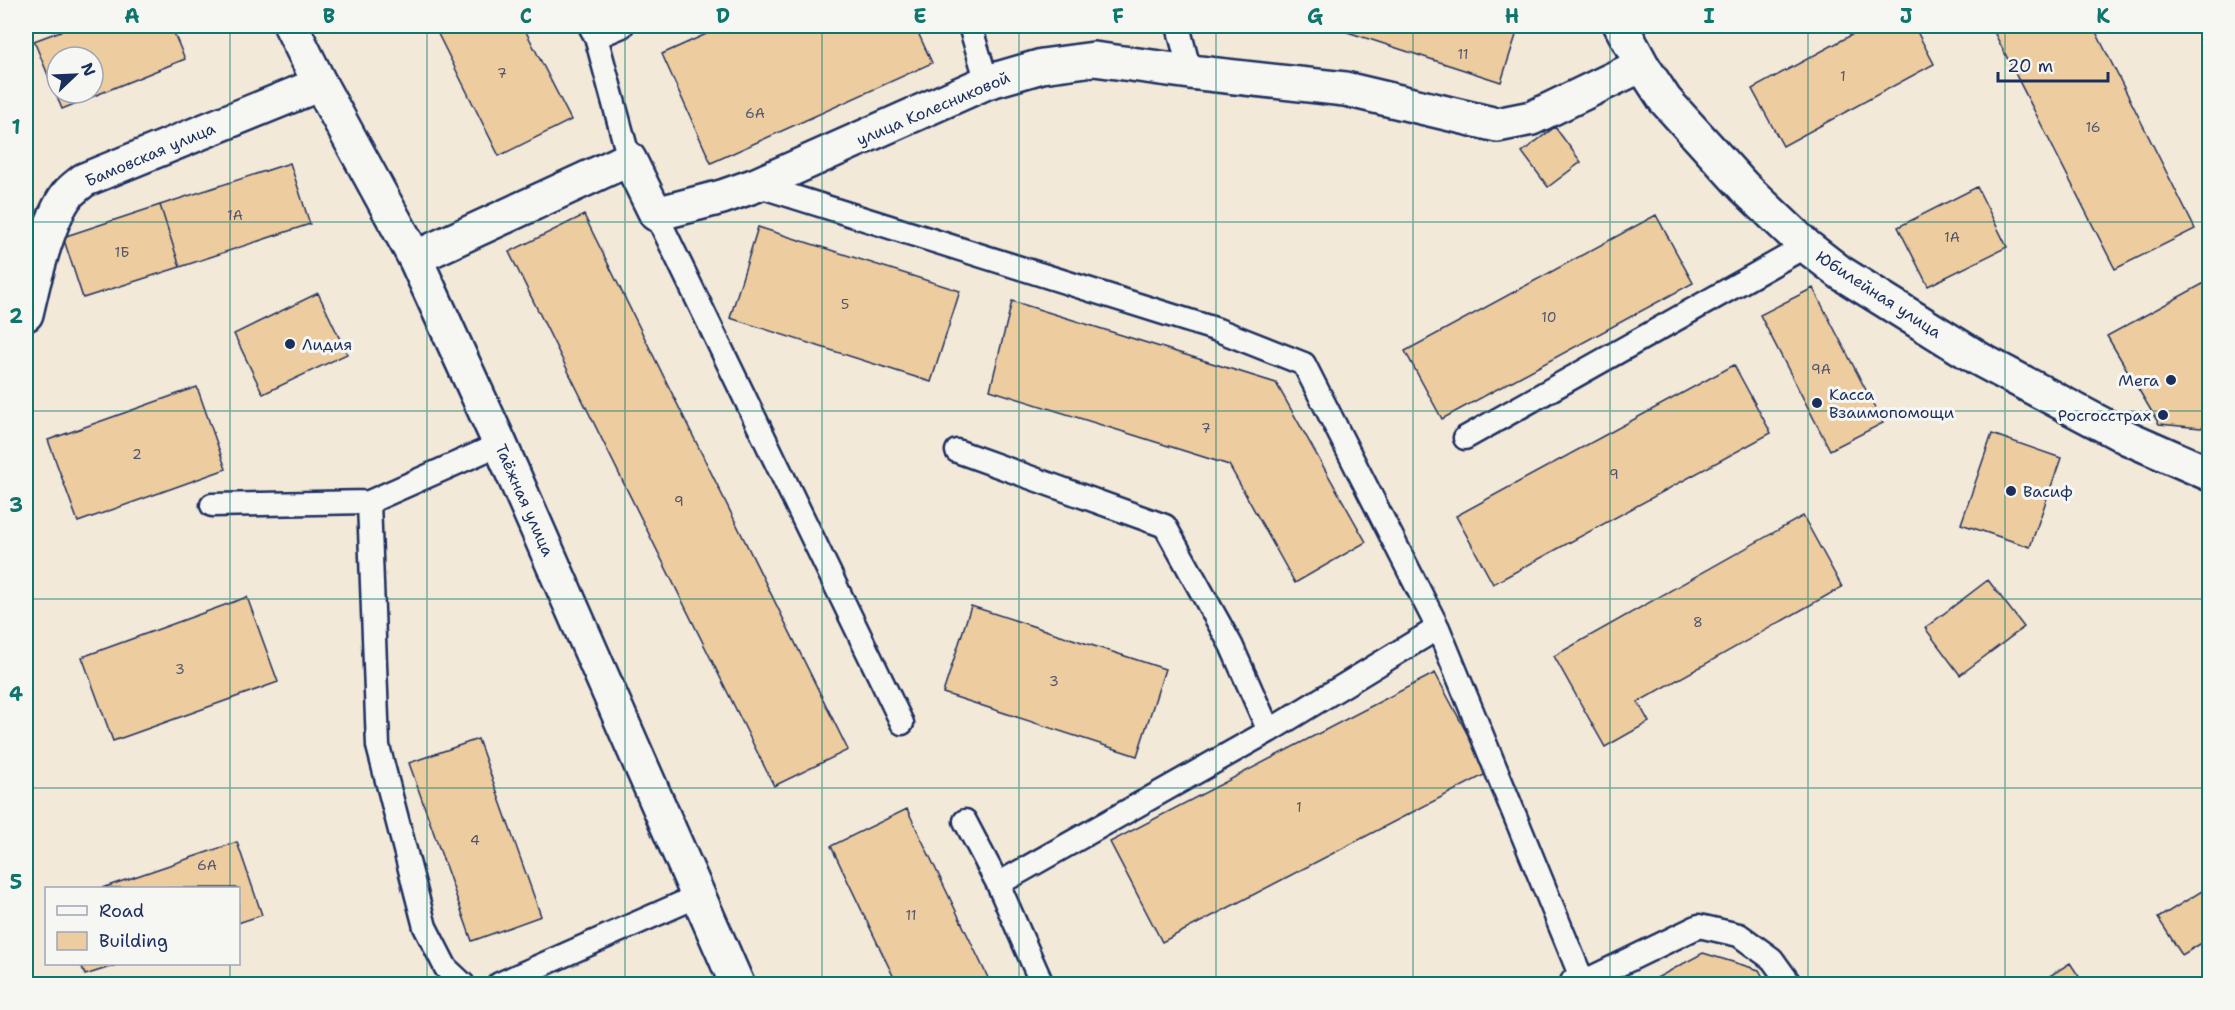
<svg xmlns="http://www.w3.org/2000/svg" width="2235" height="1010" viewBox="0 0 2235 1010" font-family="'Shantell Sans',sans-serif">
	<rect width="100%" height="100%" fill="#f3e9d9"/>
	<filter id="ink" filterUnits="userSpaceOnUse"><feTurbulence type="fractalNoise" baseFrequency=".0167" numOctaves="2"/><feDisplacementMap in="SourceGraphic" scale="12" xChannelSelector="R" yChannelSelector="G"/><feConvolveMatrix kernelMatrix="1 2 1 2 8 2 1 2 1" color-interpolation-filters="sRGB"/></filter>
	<g filter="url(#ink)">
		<path fill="#edcc9f" stroke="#1b2f5e" stroke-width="1.5" fill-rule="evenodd" d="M 74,26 L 171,26 L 185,59 L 62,109 L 34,41 ZM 57,57 L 93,57 L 93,93 L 57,93 Z
			M 434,26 L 523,26 L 571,120 L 499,156 Z
			M 724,26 L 915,26 L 932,63 L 711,163 L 662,54 Z
			M 1069,26 L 1086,26 L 1072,32 Z
			M 1329,26 L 1519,26 L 1501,82 Z
			M 1868,26 L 1914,26 L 1934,64 L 1783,146 L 1752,89 Z
			M 1991,26 L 2093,26 L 2195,229 L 2115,269 Z
			M 1555,127 L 1581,162 L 1548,187 L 1522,152 Z
			M 290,163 L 310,224 L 180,267 L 160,205 Z
			M 1977,187 L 2007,247 L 1928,286 L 1898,227 Z
			M 160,205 L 180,267 L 83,298 L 63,237 Z
			M 584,215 L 848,750 L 774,786 L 509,252 Z
			M 1656,215 L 1693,283 L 1442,419 L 1405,351 Z
			M 758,227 L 960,291 L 931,382 L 730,318 Z
			M 2210,280 L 2210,423 L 2201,428 L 2159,424 L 2107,336 Z
			M 1813,288 L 1883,423 L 1830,450 L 1760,315 Z
			M 318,293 L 347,354 L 263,394 L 234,334 Z
			M 1012,301 L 1276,383 L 1366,542 L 1295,583 L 1229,465 L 990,390 Z
			M 1734,365 L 1771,433 L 1493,584 L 1456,516 Z
			M 197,387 L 226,469 L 78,522 L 48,440 Z
			M 1992,434 L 2061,458 L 2030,547 L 1961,524 Z
			M 1803,516 L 1842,587 L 1638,702 L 1649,722 L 1605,747 L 1554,656 Z
			M 1988,580 L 2024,627 L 1960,675 L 1925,628 Z
			M 247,597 L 278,682 L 113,741 L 82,657 Z
			M 971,606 L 1165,669 L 1137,756 L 943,693 Z
			M 1435,673 L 1488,773 L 1162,942 L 1110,842 Z
			M 478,739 L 541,916 L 472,941 L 409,763 Z
			M 907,809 L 991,984 L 897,984 L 831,846 Z
			M 237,842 L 262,915 L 238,923 L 238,888 L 102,888 Z
			M 2210,886 L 2210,938 L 2182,955 L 2158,918 Z
			M 1703,953 L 1759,970 L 1767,984 L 1650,984 L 1651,981 Z
			M 2070,963 L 2084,984 L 2037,984 Z
			M 81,964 L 120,964 L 85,975 Z"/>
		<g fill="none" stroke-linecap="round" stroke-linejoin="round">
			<g stroke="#1b2f5e" stroke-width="27">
				<path id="lane" d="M 590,26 L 596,37 L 629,159
					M 970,26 L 987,82
					M 1178,26 L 1190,72
					M 596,37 L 622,26
					M 756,185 L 1218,330 L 1304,364 L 1438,628 L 1583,982 L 1699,926 L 1739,935 L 1772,959 L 1790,984
					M 656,214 L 902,723
					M 1465,438 L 1806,246
					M 957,451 L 1165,526 L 1231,645 L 1269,731
					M 369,502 L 378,746 L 425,927 L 446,968 L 463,984
					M 212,505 L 369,502 L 500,444
					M 965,821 L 998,884 L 1042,984
					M 998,884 L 1269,731 L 1438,628
					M 499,984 L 698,896"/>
			</g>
			<g stroke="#1b2f5e" stroke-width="38">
				<path id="street" d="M 1621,26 L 1642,65 L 1665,100 L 1744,187 L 1806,246 L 1841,273 L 1979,359 L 2128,438 L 2210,474
					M 415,258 L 629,159 L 656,214 L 722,197 L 756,185 L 987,82 L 1042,66 L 1094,59 L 1190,72 L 1345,89 L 1497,125 L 1532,118 L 1642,65
					M 26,314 C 32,285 49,218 67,195 C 72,189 78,185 84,180 L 320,84
					M 1577,984 L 1583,982"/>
			</g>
			<g stroke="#1b2f5e" stroke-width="38">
				<path id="secondary" d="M 291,26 L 320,84 L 415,258 L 500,444 L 737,984"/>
			</g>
			<use href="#lane" stroke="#f6f6f2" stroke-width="22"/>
			<use href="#street" stroke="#f6f6f2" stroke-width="33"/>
			<use href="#secondary" stroke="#f6f6f2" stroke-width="33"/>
		</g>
	</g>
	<path fill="none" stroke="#0f766e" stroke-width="1.5" stroke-opacity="0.55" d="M 230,26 L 230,888M 427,26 L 427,984M 625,26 L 625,984M 822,26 L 822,984M 1019,26 L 1019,984M 1216,26 L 1216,984M 1413,26 L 1413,984M 1610,26 L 1610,984M 1808,26 L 1808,984M 2005,26 L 2005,984M 26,222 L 2210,222M 26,411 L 2210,411M 26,599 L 2210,599M 26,788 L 2210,788M 230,964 L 230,984"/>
	<g fill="#1b2f5e" stroke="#f6f6f2" stroke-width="2">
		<circle cx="290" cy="344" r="6"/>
		<circle cx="2171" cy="380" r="6"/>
		<circle cx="1817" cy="403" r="6"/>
		<circle cx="2163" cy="415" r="6"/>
		<circle cx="2011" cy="491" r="6"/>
	</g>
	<g text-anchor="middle" stroke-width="6" stroke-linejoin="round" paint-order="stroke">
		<g font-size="14" fill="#50566e">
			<text x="1463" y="59">11</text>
			<text x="502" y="78">7</text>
			<text x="1843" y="81">1</text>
			<text x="755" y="118">6А</text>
			<text x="2093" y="132">16</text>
			<text x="235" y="220">1А</text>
			<text x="1952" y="242">1А</text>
			<text x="122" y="257">1Б</text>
			<text x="845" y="309">5</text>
			<text x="1549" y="322">10</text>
			<text x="1821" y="374">9А</text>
			<text x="1206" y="433">7</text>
			<text x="137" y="459">2</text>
			<text x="1614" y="479">9</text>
			<text x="679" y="506">9</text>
			<text x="1698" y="627">8</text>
			<text x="180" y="674">3</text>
			<text x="1054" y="686">3</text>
			<text x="1299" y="812">1</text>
			<text x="475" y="845">4</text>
			<text x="207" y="870">6А</text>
			<text x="911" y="920">11</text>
		</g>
		<g font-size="16" fill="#1b2f5e" stroke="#f6f6f2">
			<text transform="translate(933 108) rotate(-23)" y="6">улица Колесниковой</text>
			<text transform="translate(150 154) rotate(-23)" y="6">Бамовская улица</text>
			<text transform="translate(1879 294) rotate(33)" y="6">Юбилейная улица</text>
			<text transform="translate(525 500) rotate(66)" y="6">Таёжная улица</text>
		</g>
		<g font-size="16" fill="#1b2f5e" stroke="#f6f6f2" text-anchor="start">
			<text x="302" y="350">Лидия</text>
			<text x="2159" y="386" text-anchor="end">Мега</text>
			<text x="1829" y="400">Касса<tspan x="1829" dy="18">Взаимопомощи</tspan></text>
			<text x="2151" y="421" text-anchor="end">Росгосстрах</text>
			<text x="2023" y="497">Васиф</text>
		</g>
	</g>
	<rect width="2235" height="1010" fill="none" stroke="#f6f6f2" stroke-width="66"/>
	<rect x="45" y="887" width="195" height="78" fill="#f6f6f2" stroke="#9ea6b7" stroke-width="1.5"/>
	<rect x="57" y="906" width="30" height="9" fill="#f6f6f2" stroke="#9ea6b7" stroke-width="1.5"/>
	<text x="99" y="917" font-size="18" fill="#1b2f5e">Road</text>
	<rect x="57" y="932" width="30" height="18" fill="#edcc9f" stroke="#9ea6b7" stroke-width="1.5"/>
	<text x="99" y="947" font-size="18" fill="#1b2f5e">Building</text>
	<g transform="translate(75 75) rotate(67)"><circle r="28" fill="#f6f6f2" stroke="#9ea6b7" stroke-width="1.5"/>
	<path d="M0-4.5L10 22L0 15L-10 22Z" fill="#1b2f5e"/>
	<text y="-9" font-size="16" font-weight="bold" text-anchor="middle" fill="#1b2f5e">N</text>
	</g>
	<path d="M1998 72v9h110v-9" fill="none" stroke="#1b2f5e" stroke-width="3"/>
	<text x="2007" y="72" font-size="18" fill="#1b2f5e" stroke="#f6f6f2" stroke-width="4.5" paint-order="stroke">20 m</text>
	<rect x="33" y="33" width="2169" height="944" fill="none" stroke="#0f766e" stroke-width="2"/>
	<g font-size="20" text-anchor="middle" font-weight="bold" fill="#0f766e">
		<text x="132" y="23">A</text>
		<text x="329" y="23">B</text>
		<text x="526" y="23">C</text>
		<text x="723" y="23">D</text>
		<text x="920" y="23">E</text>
		<text x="1118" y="23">F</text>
		<text x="1315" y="23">G</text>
		<text x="1512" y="23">H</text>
		<text x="1709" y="23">I</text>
		<text x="1906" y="23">J</text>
		<text x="2103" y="23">K</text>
		<text x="16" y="134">1</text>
		<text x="16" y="323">2</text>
		<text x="16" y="512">3</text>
		<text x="16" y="701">4</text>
		<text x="16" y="889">5</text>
	</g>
</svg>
